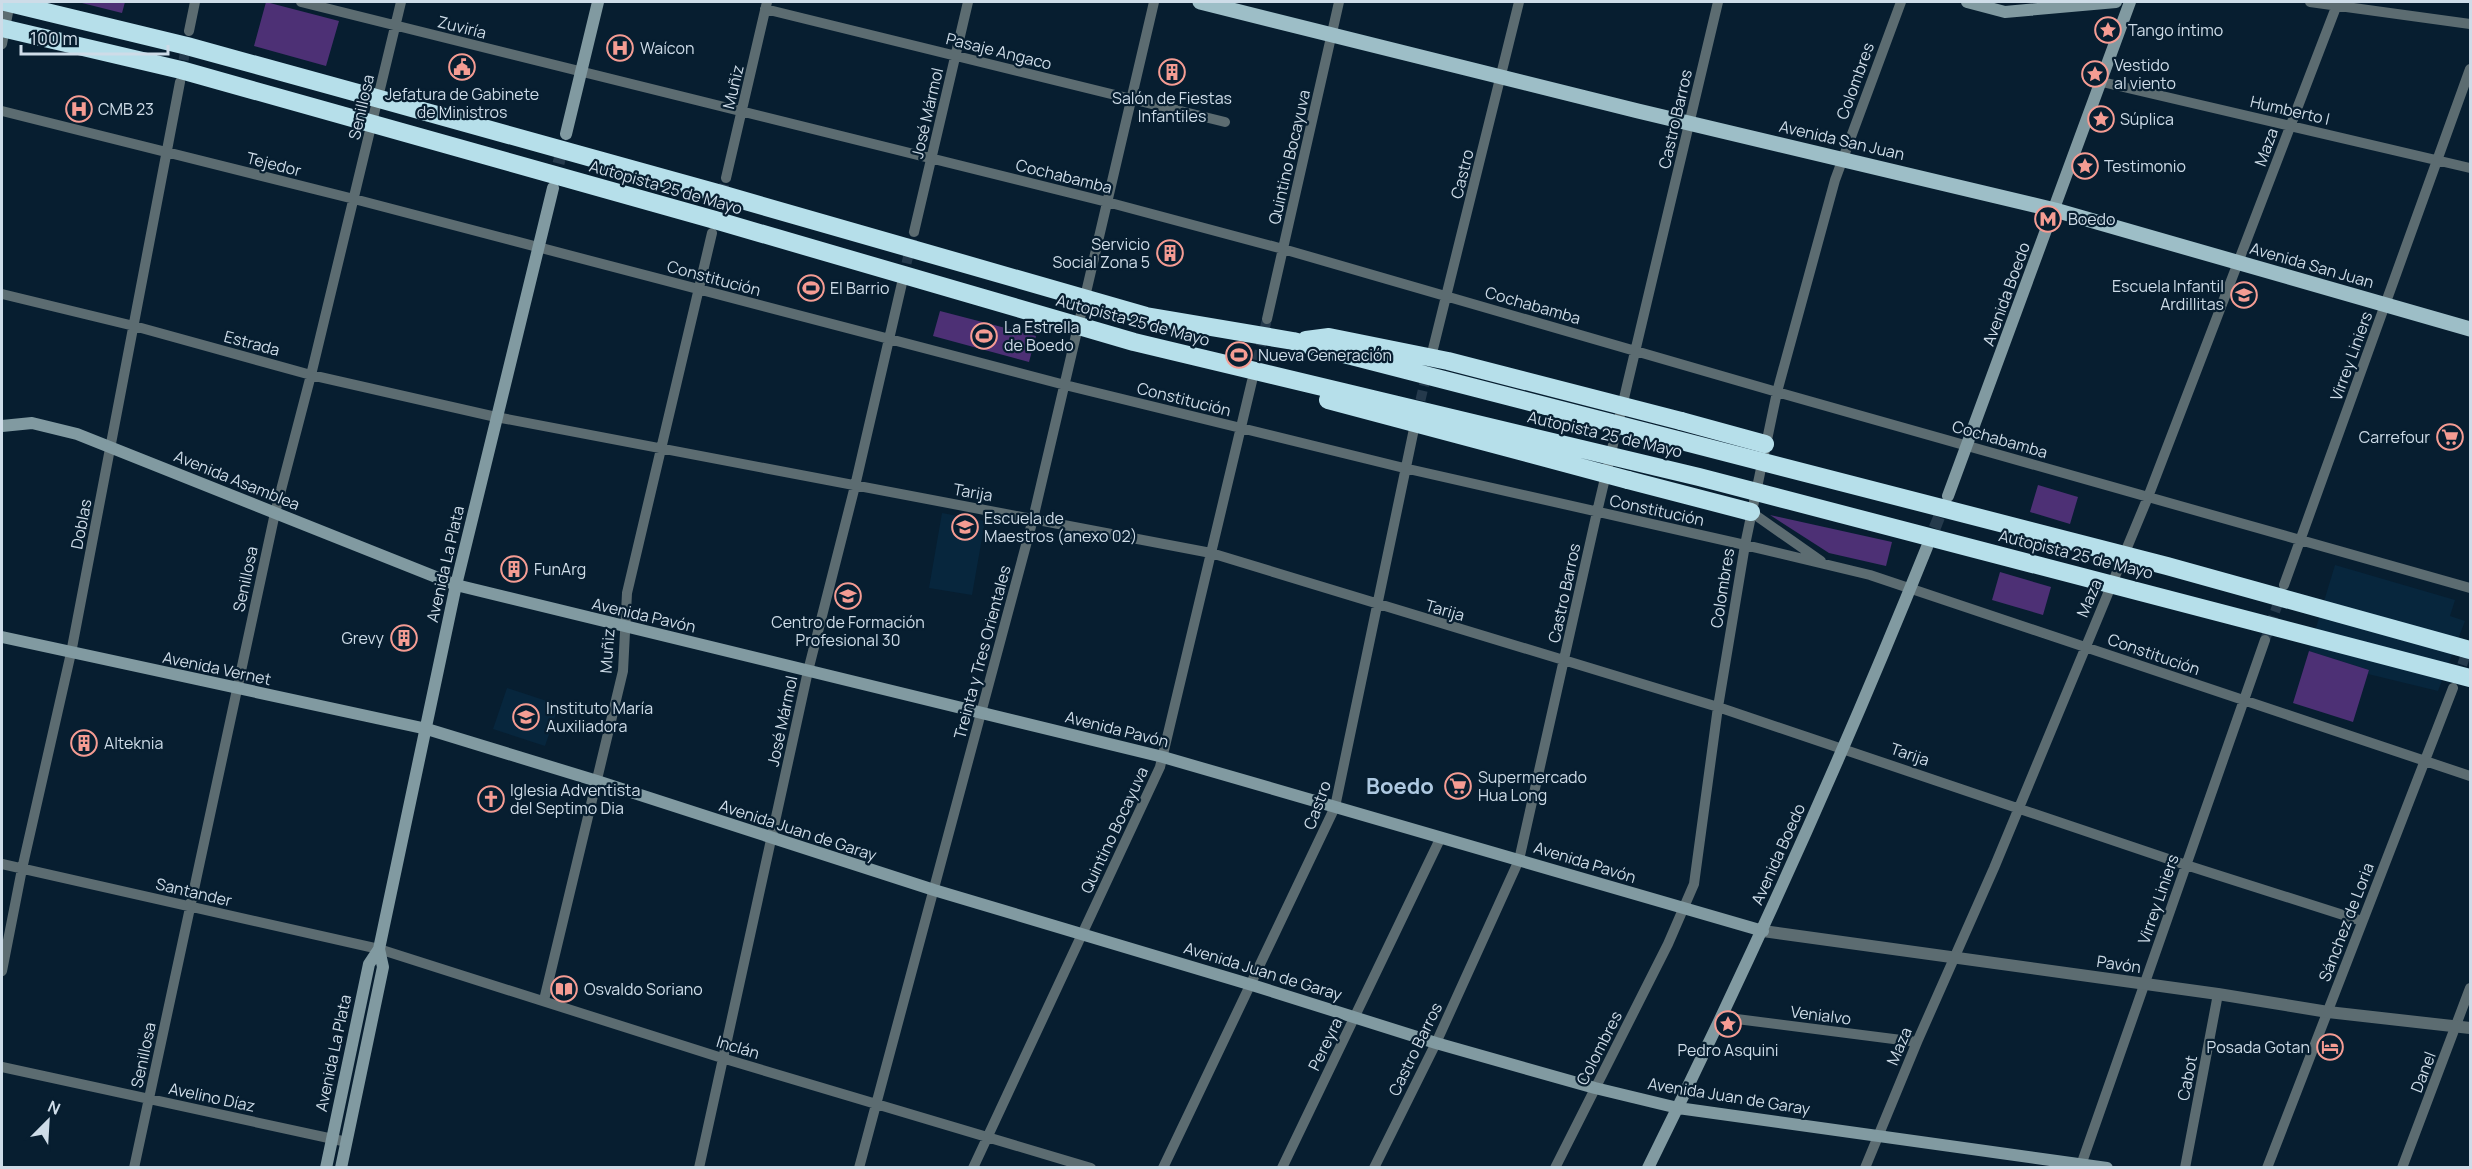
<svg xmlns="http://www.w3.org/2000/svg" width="2472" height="1169" viewBox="0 0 2472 1169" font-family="Manrope,sans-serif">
	<rect width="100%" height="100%" fill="#071e30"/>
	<path fill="#07263d" d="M 942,513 L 985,521 L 972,595 L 929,588 Z
		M 2335,565 L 2455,600 L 2450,616 L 2465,621 L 2438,691 L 2368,674 L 2369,670 L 2309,651 Z
		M 507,688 L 559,705 L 545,746 L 493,729 Z"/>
	<path fill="#4d3075" d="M 78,2 L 125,2 L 122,13 Z
		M 266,2 L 339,21 L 326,66 L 254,46 Z
		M 940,311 L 1036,336 L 1029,362 L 933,336 Z
		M 2038,485 L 2078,497 L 2070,524 L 2030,512 Z
		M 1770,515 L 1892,542 L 1886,566 L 1829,553 Z
		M 2000,572 L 2051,587 L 2043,615 L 1992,600 Z
		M 2309,651 L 2369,670 L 2353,722 L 2293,703 Z"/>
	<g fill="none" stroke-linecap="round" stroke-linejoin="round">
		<path stroke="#253a4c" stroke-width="10" stroke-dasharray="10 5" stroke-linecap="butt" d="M 181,75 L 187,41
			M 714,223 L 726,178
			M 903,278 L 914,232
			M 1254,375 L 1267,319
			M 1417,415 L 1427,372
			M 2265,640 L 2282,592
			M 2457,679 L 2469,646"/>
		<path stroke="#253a4c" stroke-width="12" stroke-dasharray="12 6" stroke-linecap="butt" d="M 554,181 L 564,142
			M 1928,545 L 1945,502"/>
		<path stroke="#5c6c71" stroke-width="10" d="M 301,2 L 1107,202 L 1283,249 L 1777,392 L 2470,588
			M 2310,2 L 2470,24
			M 765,9 L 1225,122
			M 189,31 L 195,2
			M 2,44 L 10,2
			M 2102,82 L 2470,168
			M 2,111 L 354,199 L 1065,385 L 1404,468 L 1745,545 L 1870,575 L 2470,776
			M 726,178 L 767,2
			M 914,232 L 968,2
			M 2,294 L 134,326 L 311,375 L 496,417 L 1211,553 L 1718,707 L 2186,865 L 2362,921
			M 1267,319 L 1339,2
			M 1432,353 L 1519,2
			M 1751,512 L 1821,561
			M 2284,585 L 2470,69
			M 2,864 L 379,949 L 722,1058 L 1091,1168
			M 2,971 L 22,869 L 71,653 L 180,82
			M 544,1000 L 623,671 L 627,593 L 712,233
			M 1721,1017 L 1917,1042
			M 2,1067 L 347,1142
			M 134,1168 L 275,513 L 311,375 L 401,2
			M 699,1168 L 808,671 L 855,486 L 902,283
			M 859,1168 L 1033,519 L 1154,2
			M 973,1168 L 1160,767 L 1252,381
			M 1163,1168 L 1335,807 L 1415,424
			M 1282,1168 L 1441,837
			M 1374,1168 L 1436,1043 L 1519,860 L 1597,512 L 1718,2
			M 1555,1168 L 1668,944 L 1694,884 L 1718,707 L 1745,545 L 1777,392 L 1835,180 L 1901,2
			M 1865,1168 L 1917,1042 L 1994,868 L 2148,497 L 2338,2
			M 2080,1168 L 2265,640
			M 2185,1168 L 2218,994
			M 2267,1168 L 2453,688
			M 2402,1168 L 2470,988"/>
		<path stroke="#5c6c71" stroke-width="12" d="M 1763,931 L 2218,994 L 2328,1012 L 2470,1028"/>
		<path stroke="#819aa1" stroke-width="12" d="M 1967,2 L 2005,12 L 2116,2
			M 566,134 L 598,2
			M 2,426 L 32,423 L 77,434 L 456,585 L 1163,757 L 1763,931
			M 1948,496 L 2130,2
			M 2,637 L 427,729 L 597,781 L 934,890 L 1252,985 L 1436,1043 L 1595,1088 L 1678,1108 L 2107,1168
			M 326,1168 L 369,964 L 379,949 L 456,585 L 553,188
			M 341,1168 L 383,967 L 379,949
			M 1648,1168 C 1749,964 1842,758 1927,547"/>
		<path stroke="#9dbec7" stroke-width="15" d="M 1200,2 L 1638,111 L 2055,210 L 2470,329"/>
		<path stroke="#b6dfea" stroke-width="18" d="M 1681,421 L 1765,444
			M 1628,480 L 1751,512"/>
		<path stroke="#b6dfea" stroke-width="18" d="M 5,2 L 187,46 L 376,98 L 721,194 L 1146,316 L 1293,341 L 2167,566 L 2470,650
			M 2,28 L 181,70 L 715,220 L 1134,342 L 1699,477 L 2470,678
			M 1306,340 L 1329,337 L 1448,361 L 1681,421
			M 1328,400 L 1628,480"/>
	</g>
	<defs>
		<g id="sight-ring" transform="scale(1.35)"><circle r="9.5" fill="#071e30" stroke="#f59c93" stroke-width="1.5"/><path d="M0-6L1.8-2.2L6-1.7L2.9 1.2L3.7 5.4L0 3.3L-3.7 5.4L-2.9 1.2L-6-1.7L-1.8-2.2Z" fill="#f59c93"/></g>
		<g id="hospital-ring" transform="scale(1.35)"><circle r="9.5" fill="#071e30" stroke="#f59c93" stroke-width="1.5"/><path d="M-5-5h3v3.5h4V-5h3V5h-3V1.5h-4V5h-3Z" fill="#f59c93"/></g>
		<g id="civic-ring" transform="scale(1.35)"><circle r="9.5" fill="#071e30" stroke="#f59c93" stroke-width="1.5"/><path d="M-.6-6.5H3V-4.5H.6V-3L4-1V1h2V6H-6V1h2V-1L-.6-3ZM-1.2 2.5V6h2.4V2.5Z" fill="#f59c93"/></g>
		<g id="building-ring" transform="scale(1.35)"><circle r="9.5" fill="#071e30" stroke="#f59c93" stroke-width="1.5"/><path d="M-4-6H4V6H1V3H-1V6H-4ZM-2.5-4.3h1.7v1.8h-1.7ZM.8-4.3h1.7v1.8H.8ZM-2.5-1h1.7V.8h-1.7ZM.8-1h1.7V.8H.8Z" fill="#f59c93"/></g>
		<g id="metro-ring" transform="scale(1.35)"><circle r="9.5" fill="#071e30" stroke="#f59c93" stroke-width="1.5"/><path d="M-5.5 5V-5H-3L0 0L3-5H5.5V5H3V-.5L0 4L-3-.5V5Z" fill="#f59c93"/></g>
		<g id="stadium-ring" transform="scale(1.35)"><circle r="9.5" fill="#071e30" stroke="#f59c93" stroke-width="1.5"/><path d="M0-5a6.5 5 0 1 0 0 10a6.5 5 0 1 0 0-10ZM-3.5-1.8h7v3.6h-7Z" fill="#f59c93"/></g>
		<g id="school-ring" transform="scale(1.35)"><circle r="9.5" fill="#071e30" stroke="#f59c93" stroke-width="1.5"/><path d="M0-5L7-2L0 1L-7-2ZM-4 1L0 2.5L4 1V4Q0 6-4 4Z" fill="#f59c93"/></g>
		<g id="supermarket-ring" transform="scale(1.35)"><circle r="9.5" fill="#071e30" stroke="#f59c93" stroke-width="1.5"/><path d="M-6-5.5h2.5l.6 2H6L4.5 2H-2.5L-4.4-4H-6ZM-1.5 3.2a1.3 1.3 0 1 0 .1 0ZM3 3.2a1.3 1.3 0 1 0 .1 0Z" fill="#f59c93"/></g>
		<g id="university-ring" transform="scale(1.35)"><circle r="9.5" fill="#071e30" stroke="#f59c93" stroke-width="1.5"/><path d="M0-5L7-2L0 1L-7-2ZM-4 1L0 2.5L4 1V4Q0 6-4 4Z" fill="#f59c93"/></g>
		<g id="church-ring" transform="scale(1.35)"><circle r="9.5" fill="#071e30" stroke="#f59c93" stroke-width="1.5"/><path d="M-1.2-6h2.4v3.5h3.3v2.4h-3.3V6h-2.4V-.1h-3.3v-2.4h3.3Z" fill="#f59c93"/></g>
		<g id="library-ring" transform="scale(1.35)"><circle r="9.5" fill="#071e30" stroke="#f59c93" stroke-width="1.5"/><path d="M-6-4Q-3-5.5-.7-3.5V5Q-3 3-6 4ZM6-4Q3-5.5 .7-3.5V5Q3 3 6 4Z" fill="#f59c93"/></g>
		<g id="hotel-ring" transform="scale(1.35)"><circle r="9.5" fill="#071e30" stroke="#f59c93" stroke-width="1.5"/><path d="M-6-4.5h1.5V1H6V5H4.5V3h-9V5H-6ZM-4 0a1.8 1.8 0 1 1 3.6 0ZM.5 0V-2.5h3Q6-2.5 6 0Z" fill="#f59c93"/></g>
	</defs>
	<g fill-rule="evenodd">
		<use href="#sight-ring" x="2108" y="30"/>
		<use href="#hospital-ring" x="620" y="48"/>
		<use href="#civic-ring" x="462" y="67"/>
		<use href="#building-ring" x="1172" y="72"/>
		<use href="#sight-ring" x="2095" y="74"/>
		<use href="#hospital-ring" x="79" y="109"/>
		<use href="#sight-ring" x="2101" y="119"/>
		<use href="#sight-ring" x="2085" y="166"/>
		<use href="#metro-ring" x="2048" y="219"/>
		<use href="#building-ring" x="1170" y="253"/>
		<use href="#stadium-ring" x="811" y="288"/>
		<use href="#school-ring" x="2244" y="295"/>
		<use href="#stadium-ring" x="984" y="336"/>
		<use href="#stadium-ring" x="1239" y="355"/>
		<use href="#supermarket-ring" x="2450" y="437"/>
		<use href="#university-ring" x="965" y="527"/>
		<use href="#building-ring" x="514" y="569"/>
		<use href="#school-ring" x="848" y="596"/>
		<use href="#building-ring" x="404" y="638"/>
		<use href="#school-ring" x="526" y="717"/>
		<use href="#building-ring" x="84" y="743"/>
		<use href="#supermarket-ring" x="1458" y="786"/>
		<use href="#church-ring" x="491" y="799"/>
		<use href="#library-ring" x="564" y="989"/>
		<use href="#sight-ring" x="1728" y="1024"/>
		<use href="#hotel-ring" x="2330" y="1047"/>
	</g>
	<g text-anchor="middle" stroke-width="4.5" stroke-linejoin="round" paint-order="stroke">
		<g font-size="16" fill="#cedce8" stroke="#071e30">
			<text transform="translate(462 27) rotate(14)" y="6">Zuviría</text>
			<text transform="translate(999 51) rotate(14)" y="6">Pasaje Angaco</text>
			<text transform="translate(1855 81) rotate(-70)" y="6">Colombres</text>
			<text transform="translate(733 87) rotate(-77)" y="6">Muñiz</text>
			<text transform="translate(361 107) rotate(-77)" y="6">Senillosa</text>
			<text transform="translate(2290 110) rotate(13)" y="6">Humberto I</text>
			<text transform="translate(927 113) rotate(-77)" y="6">José Mármol</text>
			<text transform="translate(1675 119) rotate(-77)" y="6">Castro Barros</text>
			<text transform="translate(1842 140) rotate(13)" y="6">Avenida San Juan</text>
			<text transform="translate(2266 147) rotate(-70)" y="6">Maza</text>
			<text transform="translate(1289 157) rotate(-77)" y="6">Quintino Bocayuva</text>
			<text transform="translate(274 164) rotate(14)" y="6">Tejedor</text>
			<text transform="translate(1462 174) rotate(-76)" y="6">Castro</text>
			<text transform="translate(1064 176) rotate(14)" y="6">Cochabamba</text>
			<text transform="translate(666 187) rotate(16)" y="6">Autopista 25 de Mayo</text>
			<text transform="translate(2312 265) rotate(16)" y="6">Avenida San Juan</text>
			<text transform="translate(714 278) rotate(15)" y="6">Constitución</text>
			<text transform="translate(2006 294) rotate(-70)" y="6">Avenida Boedo</text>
			<text transform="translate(1533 305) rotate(16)" y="6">Cochabamba</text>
			<text transform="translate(1133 320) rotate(15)" y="6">Autopista 25 de Mayo</text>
			<text transform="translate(252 343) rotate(15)" y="6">Estrada</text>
			<text transform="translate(2351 356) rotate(-70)" y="6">Virrey Liniers</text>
			<text transform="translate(1184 399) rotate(14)" y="6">Constitución</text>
			<text transform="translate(1605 434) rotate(13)" y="6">Autopista 25 de Mayo</text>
			<text transform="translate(2000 439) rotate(16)" y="6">Cochabamba</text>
			<text transform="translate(237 480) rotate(22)" y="6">Avenida Asamblea</text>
			<text transform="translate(973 492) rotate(10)" y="6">Tarija</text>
			<text transform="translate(1657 510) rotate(12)" y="6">Constitución</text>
			<text transform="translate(81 524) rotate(-79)" y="6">Doblas</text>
			<text transform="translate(2076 554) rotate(14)" y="6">Autopista 25 de Mayo</text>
			<text transform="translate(445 564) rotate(-77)" y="6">Avenida La Plata</text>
			<text transform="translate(245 579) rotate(-78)" y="6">Senillosa</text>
			<text transform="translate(1722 588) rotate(-81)" y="6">Colombres</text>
			<text transform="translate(1564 593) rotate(-78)" y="6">Castro Barros</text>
			<text transform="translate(2089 598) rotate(-67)" y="6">Maza</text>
			<text transform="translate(1445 610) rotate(16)" y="6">Tarija</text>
			<text transform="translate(644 615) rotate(13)" y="6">Avenida Pavón</text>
			<text transform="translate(607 651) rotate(-86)" y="6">Muñiz</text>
			<text transform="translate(982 652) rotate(-75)" y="6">Treinta y Tres Orientales</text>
			<text transform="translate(2154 654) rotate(19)" y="6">Constitución</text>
			<text transform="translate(217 668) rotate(12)" y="6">Avenida Vernet</text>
			<text transform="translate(782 721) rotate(-78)" y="6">José Mármol</text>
			<text transform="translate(1117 729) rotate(14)" y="6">Avenida Pavón</text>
			<text transform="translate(1910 754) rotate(19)" y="6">Tarija</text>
			<text transform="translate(1317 805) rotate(-70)" y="6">Castro</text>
			<text transform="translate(798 830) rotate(18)" y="6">Avenida Juan de Garay</text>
			<text transform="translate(1114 830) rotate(-65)" y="6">Quintino Bocayuva</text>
			<text transform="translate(1778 854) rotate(-66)" y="6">Avenida Boedo</text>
			<text transform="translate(1585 862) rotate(17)" y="6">Avenida Pavón</text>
			<text transform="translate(194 892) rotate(13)" y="6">Santander</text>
			<text transform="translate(2158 899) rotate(-71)" y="6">Virrey Liniers</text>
			<text transform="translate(2346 922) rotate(-69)" y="6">Sánchez de Loria</text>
			<text transform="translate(2119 964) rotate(8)" y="6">Pavón</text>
			<text transform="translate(1263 971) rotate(17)" y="6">Avenida Juan de Garay</text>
			<text transform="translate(1821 1015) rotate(7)" y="6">Venialvo</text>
			<text transform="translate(1325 1044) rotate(-64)" y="6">Pereyra</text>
			<text transform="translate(1899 1046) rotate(-67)" y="6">Maza</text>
			<text transform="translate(738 1047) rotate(17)" y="6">Inclán</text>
			<text transform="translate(1599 1048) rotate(-63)" y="6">Colombres</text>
			<text transform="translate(1415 1049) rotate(-64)" y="6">Castro Barros</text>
			<text transform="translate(333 1053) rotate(-78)" y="6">Avenida La Plata</text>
			<text transform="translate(143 1055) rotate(-78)" y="6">Senillosa</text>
			<text transform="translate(2423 1072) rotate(-69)" y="6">Danel</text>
			<text transform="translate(2187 1078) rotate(-79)" y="6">Cabot</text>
			<text transform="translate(1729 1096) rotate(9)" y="6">Avenida Juan de Garay</text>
			<text transform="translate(212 1097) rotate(12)" y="6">Avelino Díaz</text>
		</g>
		<g font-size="16" fill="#cedce8" stroke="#071e30" text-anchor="start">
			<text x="2128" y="36">Tango íntimo</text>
			<text x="640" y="54">Waícon</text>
			<text x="2114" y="71">Vestido<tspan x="2114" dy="18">al viento</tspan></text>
			<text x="462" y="100" text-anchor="middle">Jefatura de Gabinete<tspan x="462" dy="18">de Ministros</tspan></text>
			<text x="1172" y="104" text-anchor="middle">Salón de Fiestas<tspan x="1172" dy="18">Infantiles</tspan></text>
			<text x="98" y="115">CMB 23</text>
			<text x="2120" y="125">Súplica</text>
			<text x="2104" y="172">Testimonio</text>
			<text x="2068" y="225">Boedo</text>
			<text x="1150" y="250" text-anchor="end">Servicio<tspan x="1150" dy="18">Social Zona 5</tspan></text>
			<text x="2224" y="292" text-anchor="end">Escuela Infantil<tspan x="2224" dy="18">Ardillitas</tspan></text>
			<text x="830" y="294">El Barrio</text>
			<text x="1004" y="333">La Estrella<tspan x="1004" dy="18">de Boedo</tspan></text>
			<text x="1258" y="361">Nueva Generación</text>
			<text x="2430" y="443" text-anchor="end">Carrefour</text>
			<text x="984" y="524">Escuela de<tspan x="984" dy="18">Maestros (anexo 02)</tspan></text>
			<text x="534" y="575">FunArg</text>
			<text x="848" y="628" text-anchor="middle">Centro de Formación<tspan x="848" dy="18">Profesional 30</tspan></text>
			<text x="384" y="644" text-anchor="end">Grevy</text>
			<text x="546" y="714">Instituto María<tspan x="546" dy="18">Auxiliadora</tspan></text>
			<text x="104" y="749">Alteknia</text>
			<text x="1478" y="783">Supermercado<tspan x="1478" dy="18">Hua Long</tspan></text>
			<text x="510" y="796">Iglesia Adventista<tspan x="510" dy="18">del Septimo Dia</tspan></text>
			<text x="584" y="995">Osvaldo Soriano</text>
			<text x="2310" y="1053" text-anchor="end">Posada Gotan</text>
			<text x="1728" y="1056" text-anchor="middle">Pedro Asquini</text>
		</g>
		<g font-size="22" font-weight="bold" fill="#aec9e1" stroke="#071e30">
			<text x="1400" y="794">Boedo</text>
		</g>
	</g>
	<rect width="2472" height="1169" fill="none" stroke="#cedce8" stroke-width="6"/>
	<g transform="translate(48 1121) rotate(24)" stroke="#071e30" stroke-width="4.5" paint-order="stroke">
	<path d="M0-4.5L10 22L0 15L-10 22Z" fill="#cedce8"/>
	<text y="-9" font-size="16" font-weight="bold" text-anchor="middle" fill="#cedce8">N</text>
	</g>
	<path d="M21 45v9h147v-9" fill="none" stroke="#cedce8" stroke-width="3"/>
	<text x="30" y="45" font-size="18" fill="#cedce8" stroke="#071e30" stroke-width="4.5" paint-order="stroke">100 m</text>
</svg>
